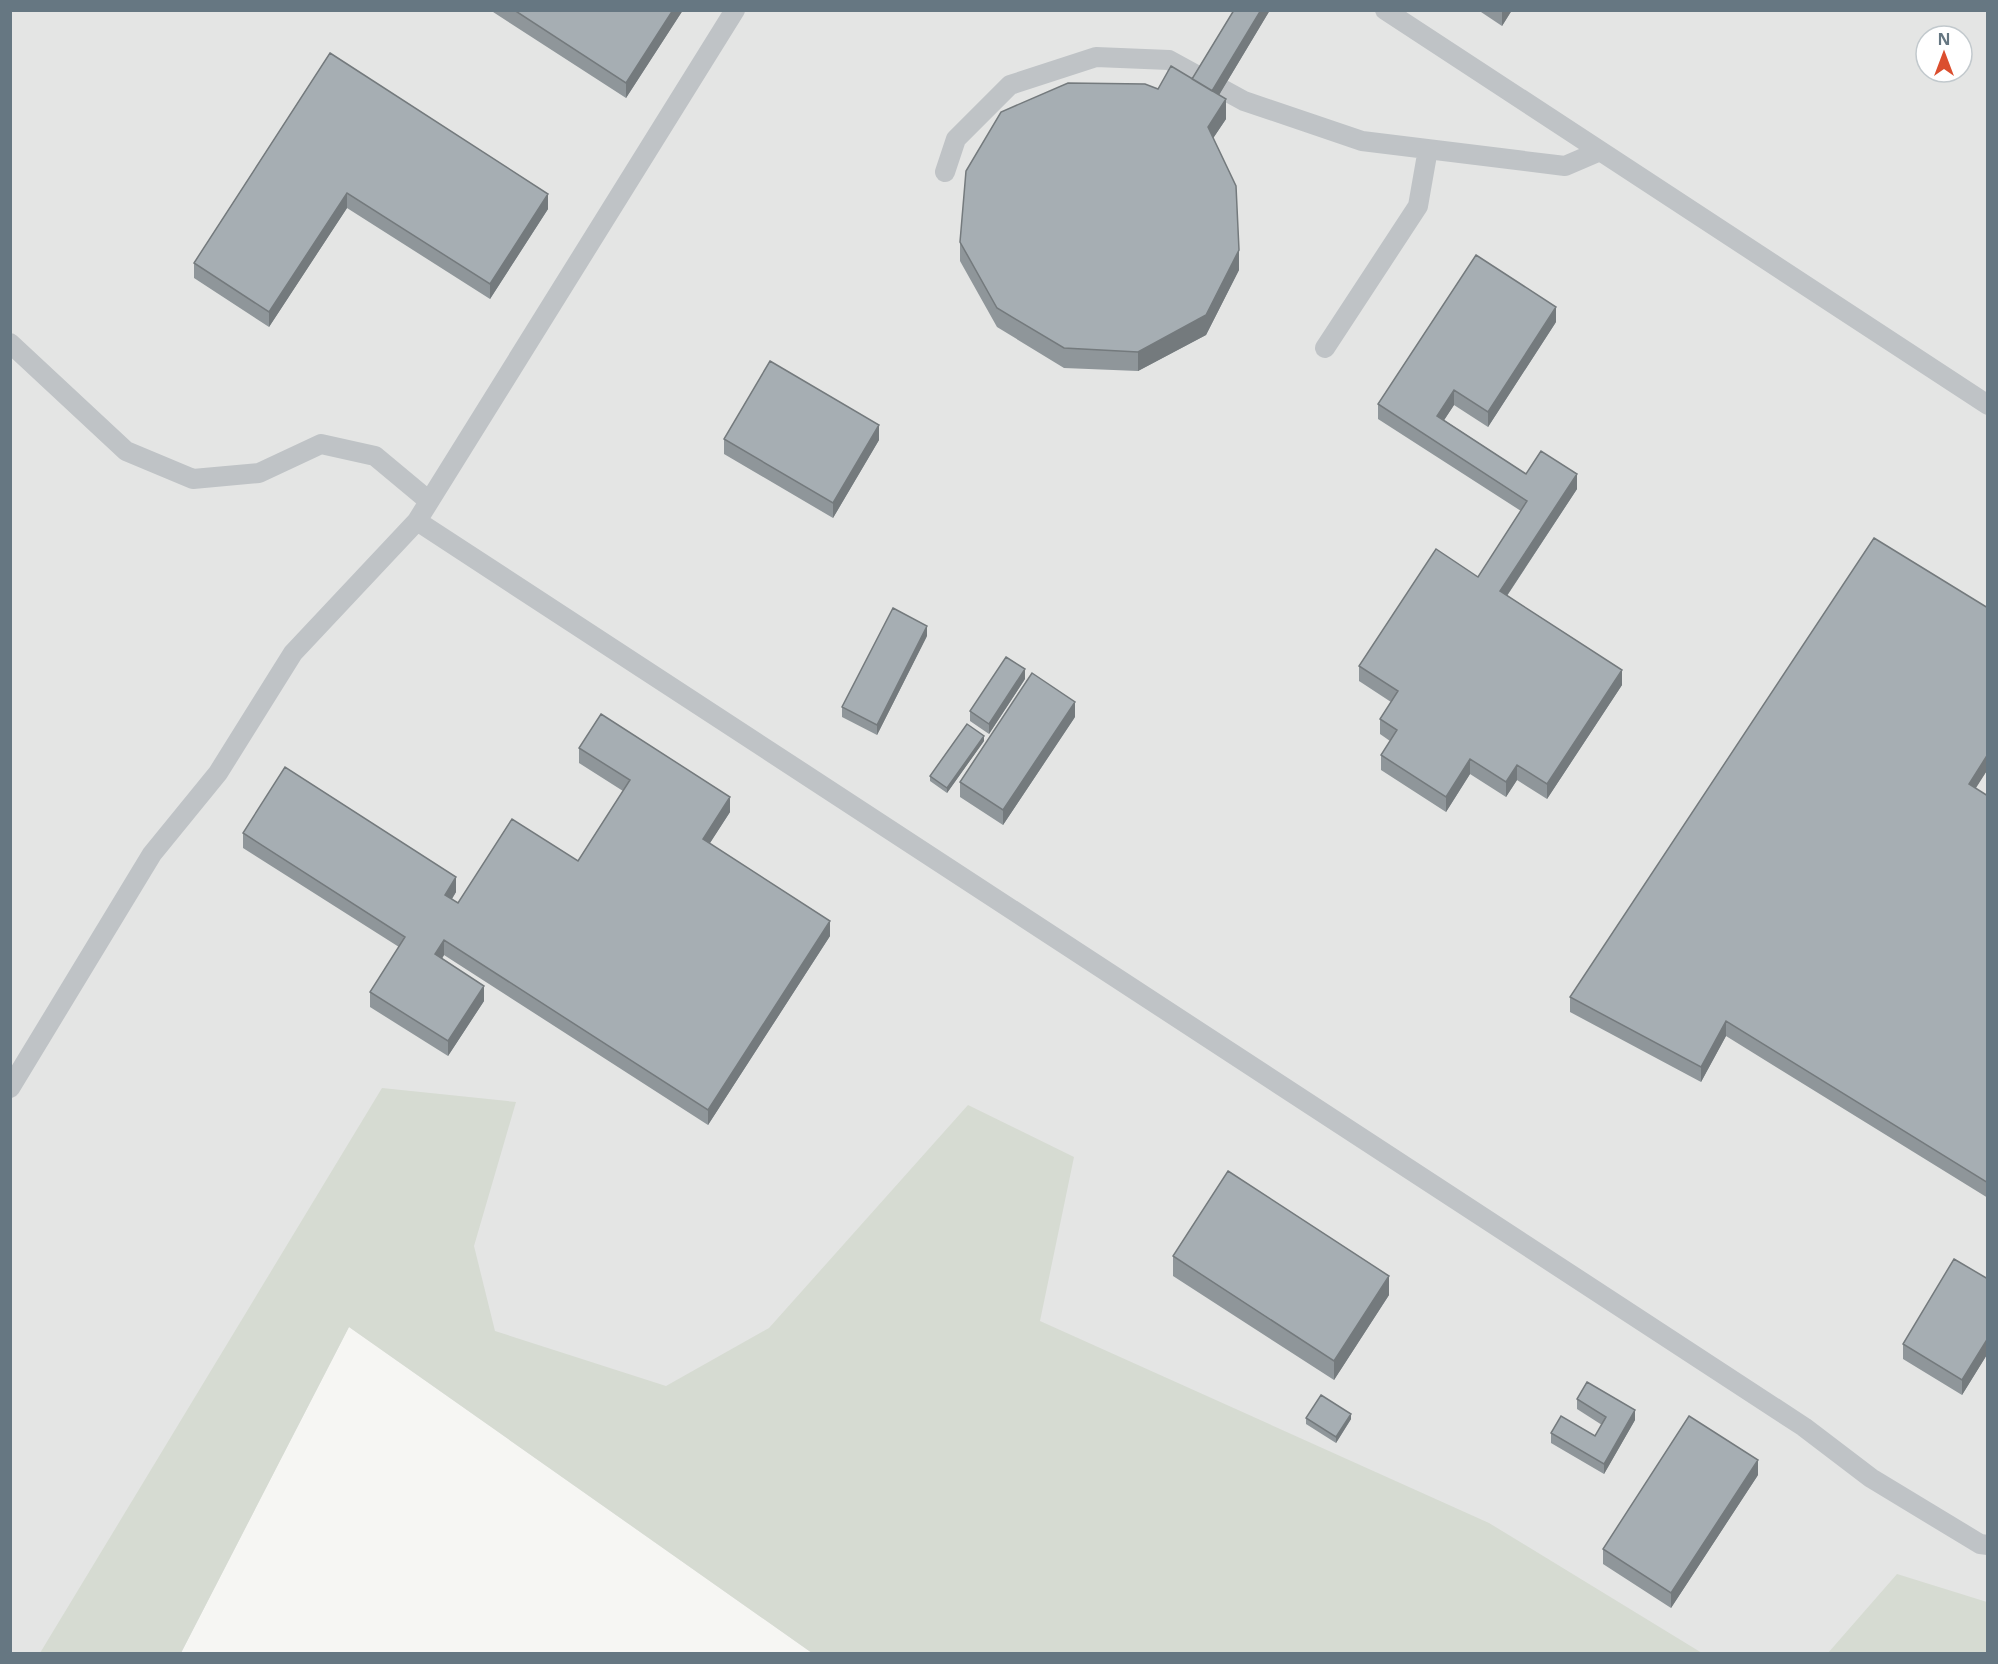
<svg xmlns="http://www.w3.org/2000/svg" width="1998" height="1664" viewBox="0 0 1998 1664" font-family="'Noto Sans',sans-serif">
	<rect width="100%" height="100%" fill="#f6f6f3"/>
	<path fill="#e4e5e4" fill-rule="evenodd" d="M 11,11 L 1987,11 L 1987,1653 L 812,1653 L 349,1327 L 181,1653 L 11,1654 ZM 1926,36 L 1962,36 L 1962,72 L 1926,72 Z"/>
	<path fill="#d6dbd2" d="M 382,1088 L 516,1102 L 474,1246 L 495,1331 L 666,1386 L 769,1328 L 968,1105 L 1074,1157 L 1040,1321 L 1489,1523 L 1702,1653 L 812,1653 L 349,1327 L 181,1653 L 40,1653 Z
		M 1897,1574 L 1987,1602 L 1987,1653 L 1828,1653 Z"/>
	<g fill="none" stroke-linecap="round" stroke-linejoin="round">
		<path stroke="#bfc3c6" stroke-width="20" d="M 1385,10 L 1988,405
			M 945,172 L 956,139 L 1010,85 L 1096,57 L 1169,60 L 1244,101 L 1362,141 L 1565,166 L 1600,151
			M 10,343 L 126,451 L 193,479 L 259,473 L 321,444 L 375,456 L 429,501
			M 1325,348 L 1418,206 L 1428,149
			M 417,521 L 1804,1427 L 1871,1478 L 1980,1544 L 1988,1545
			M 10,1088 L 152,854 L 218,773 L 293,653 L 417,521 L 735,10"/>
	</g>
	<path fill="#8f969a" d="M 490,10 L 683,10 L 626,98 Z
		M 1234,10 L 1270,10 L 1219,95 L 1226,119 L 1213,138 L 1239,270 L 1206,335 L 1138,371 L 1064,368 L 997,327 L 960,261 L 960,242 L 1158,89 L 1192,79 Z
		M 1478,10 L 1512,10 L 1502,26 Z
		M 330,53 L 548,209 L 490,299 L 347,208 L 269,327 L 194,278 L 194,263 Z
		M 1556,322 L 1488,427 L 1454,405 L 1444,420 L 1526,474 L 1577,489 L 1507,596 L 1622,685 L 1547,799 L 1517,780 L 1506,797 L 1470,774 L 1446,812 L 1381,770 L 1381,755 L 1390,741 L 1380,734 L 1380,719 L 1391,702 L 1359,681 L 1359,666 L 1478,577 L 1521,511 L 1378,419 L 1378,404 Z
		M 724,439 L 879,440 L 833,518 L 724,454 Z
		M 1988,608 L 1988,769 L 1975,788 L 1988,796 L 1988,1198 L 1726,1036 L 1701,1082 L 1570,1012 L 1570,997 Z
		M 927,636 L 877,735 L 842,717 L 842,707 Z
		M 1025,679 L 989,734 L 970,721 L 970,711 Z
		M 1075,717 L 1003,825 L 960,797 L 960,782 Z
		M 984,741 L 947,793 L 930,781 L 930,776 Z
		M 579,748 L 730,812 L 709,844 L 830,936 L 708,1125 L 444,955 L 442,959 L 484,1001 L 448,1056 L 370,1007 L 370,992 L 399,947 L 243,848 L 243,833 L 456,892 L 452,899 L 458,903 L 578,861 L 623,791 L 579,763 Z
		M 1173,1256 L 1389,1295 L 1334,1380 L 1173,1276 Z
		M 1988,1279 L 1988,1353 L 1962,1395 L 1903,1359 L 1903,1344 Z
		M 1577,1399 L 1635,1420 L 1604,1474 L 1551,1443 L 1551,1433 L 1595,1436 L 1602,1425 L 1577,1409 Z
		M 1306,1418 L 1351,1419 L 1336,1443 L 1306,1424 Z
		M 1758,1475 L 1671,1608 L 1603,1564 L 1603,1549 Z"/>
	<path fill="#747a7d" d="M 673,10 L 683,10 L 626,98 L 626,83 Z
		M 1261,10 L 1270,10 L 1210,110 L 1210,94 Z
		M 1502,10 L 1512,10 L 1502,26 Z
		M 1226,99 L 1226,119 L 1208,146 L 1208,127 Z
		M 347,193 L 347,208 L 269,327 L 269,312 Z
		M 548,194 L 548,209 L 490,299 L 490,284 Z
		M 1239,250 L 1239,270 L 1206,335 L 1138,371 L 1138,352 Z
		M 1556,307 L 1556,322 L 1488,427 L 1488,412 Z
		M 1454,390 L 1454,405 L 1437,431 L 1437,416 Z
		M 879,425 L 879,440 L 833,518 L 833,503 Z
		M 1577,474 L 1577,489 L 1500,606 L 1500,591 Z
		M 927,626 L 927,636 L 877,735 L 877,725 Z
		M 1025,669 L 1025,679 L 989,734 L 989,724 Z
		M 1622,670 L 1622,685 L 1547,799 L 1547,784 Z
		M 1075,702 L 1075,717 L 1003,825 L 1003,810 Z
		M 984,736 L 984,741 L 947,793 L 947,788 Z
		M 1988,754 L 1988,769 L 1969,799 L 1969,784 Z
		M 1470,759 L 1470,774 L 1446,812 L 1446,797 Z
		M 1517,765 L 1517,780 L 1506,797 L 1506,782 Z
		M 730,797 L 730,812 L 703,854 L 703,839 Z
		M 456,877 L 456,892 L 445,910 L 445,895 Z
		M 830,921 L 830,936 L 708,1125 L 708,1110 Z
		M 444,940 L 444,955 L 435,969 L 435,954 Z
		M 484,986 L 484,1001 L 448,1056 L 448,1041 Z
		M 1726,1021 L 1726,1036 L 1701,1082 L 1701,1067 Z
		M 1389,1276 L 1389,1295 L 1334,1380 L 1334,1361 Z
		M 1988,1338 L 1988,1353 L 1962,1395 L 1962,1380 Z
		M 1635,1410 L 1635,1420 L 1604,1474 L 1604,1464 Z
		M 1351,1414 L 1351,1419 L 1336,1443 L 1336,1437 Z
		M 1758,1460 L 1758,1475 L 1671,1608 L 1671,1593 Z"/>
	<path fill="#a6aeb3" stroke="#747a7d" stroke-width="1.5" d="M 514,10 L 673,10 L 626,83 Z
		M 1234,10 L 1261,10 L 1212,91 L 1192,79 Z
		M 330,53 L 548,194 L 490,284 L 347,193 L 269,312 L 194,263 Z
		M 1171,66 L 1226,99 L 1208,127 L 1236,186 L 1239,250 L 1206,315 L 1138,352 L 1064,348 L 997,308 L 960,242 L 966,171 L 1001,112 L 1068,83 L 1145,84 L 1158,89 Z
		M 1476,255 L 1556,307 L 1488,412 L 1454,390 L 1437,416 L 1526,474 L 1541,451 L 1577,474 L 1500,591 L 1622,670 L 1547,784 L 1517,765 L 1506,782 L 1470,759 L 1446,797 L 1381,755 L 1397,730 L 1380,719 L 1398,691 L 1359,666 L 1436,549 L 1478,577 L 1527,501 L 1378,404 Z
		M 770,361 L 879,425 L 833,503 L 724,439 Z
		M 1874,538 L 1988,608 L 1988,754 L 1969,784 L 1988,796 L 1988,1183 L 1726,1021 L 1701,1067 L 1570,997 Z
		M 893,608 L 927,626 L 877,725 L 842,707 Z
		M 1006,657 L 1025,669 L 989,724 L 970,711 Z
		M 1032,673 L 1075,702 L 1003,810 L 960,782 Z
		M 601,714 L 730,797 L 703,839 L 830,921 L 708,1110 L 444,940 L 435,954 L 484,986 L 448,1041 L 370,992 L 405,937 L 243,833 L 285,767 L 456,877 L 445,895 L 458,903 L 512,819 L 578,861 L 630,780 L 579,748 Z
		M 967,724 L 984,736 L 947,788 L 930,776 Z
		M 1228,1171 L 1389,1276 L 1334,1361 L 1173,1256 Z
		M 1954,1259 L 1988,1279 L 1988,1338 L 1962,1380 L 1903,1344 Z
		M 1587,1382 L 1635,1410 L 1604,1464 L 1551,1433 L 1561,1416 L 1595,1436 L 1606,1417 L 1577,1399 Z
		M 1321,1395 L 1351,1414 L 1336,1437 L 1306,1418 Z
		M 1689,1416 L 1758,1460 L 1671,1593 L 1603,1549 Z"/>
	<rect width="1998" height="1664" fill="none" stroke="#667782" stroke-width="24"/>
	<g transform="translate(1944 54)"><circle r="28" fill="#ffffff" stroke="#c2c9cd" stroke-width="1.5"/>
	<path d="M0-4.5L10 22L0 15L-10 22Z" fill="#db4e2e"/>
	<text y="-9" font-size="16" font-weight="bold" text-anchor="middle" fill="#667782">N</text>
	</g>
</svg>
